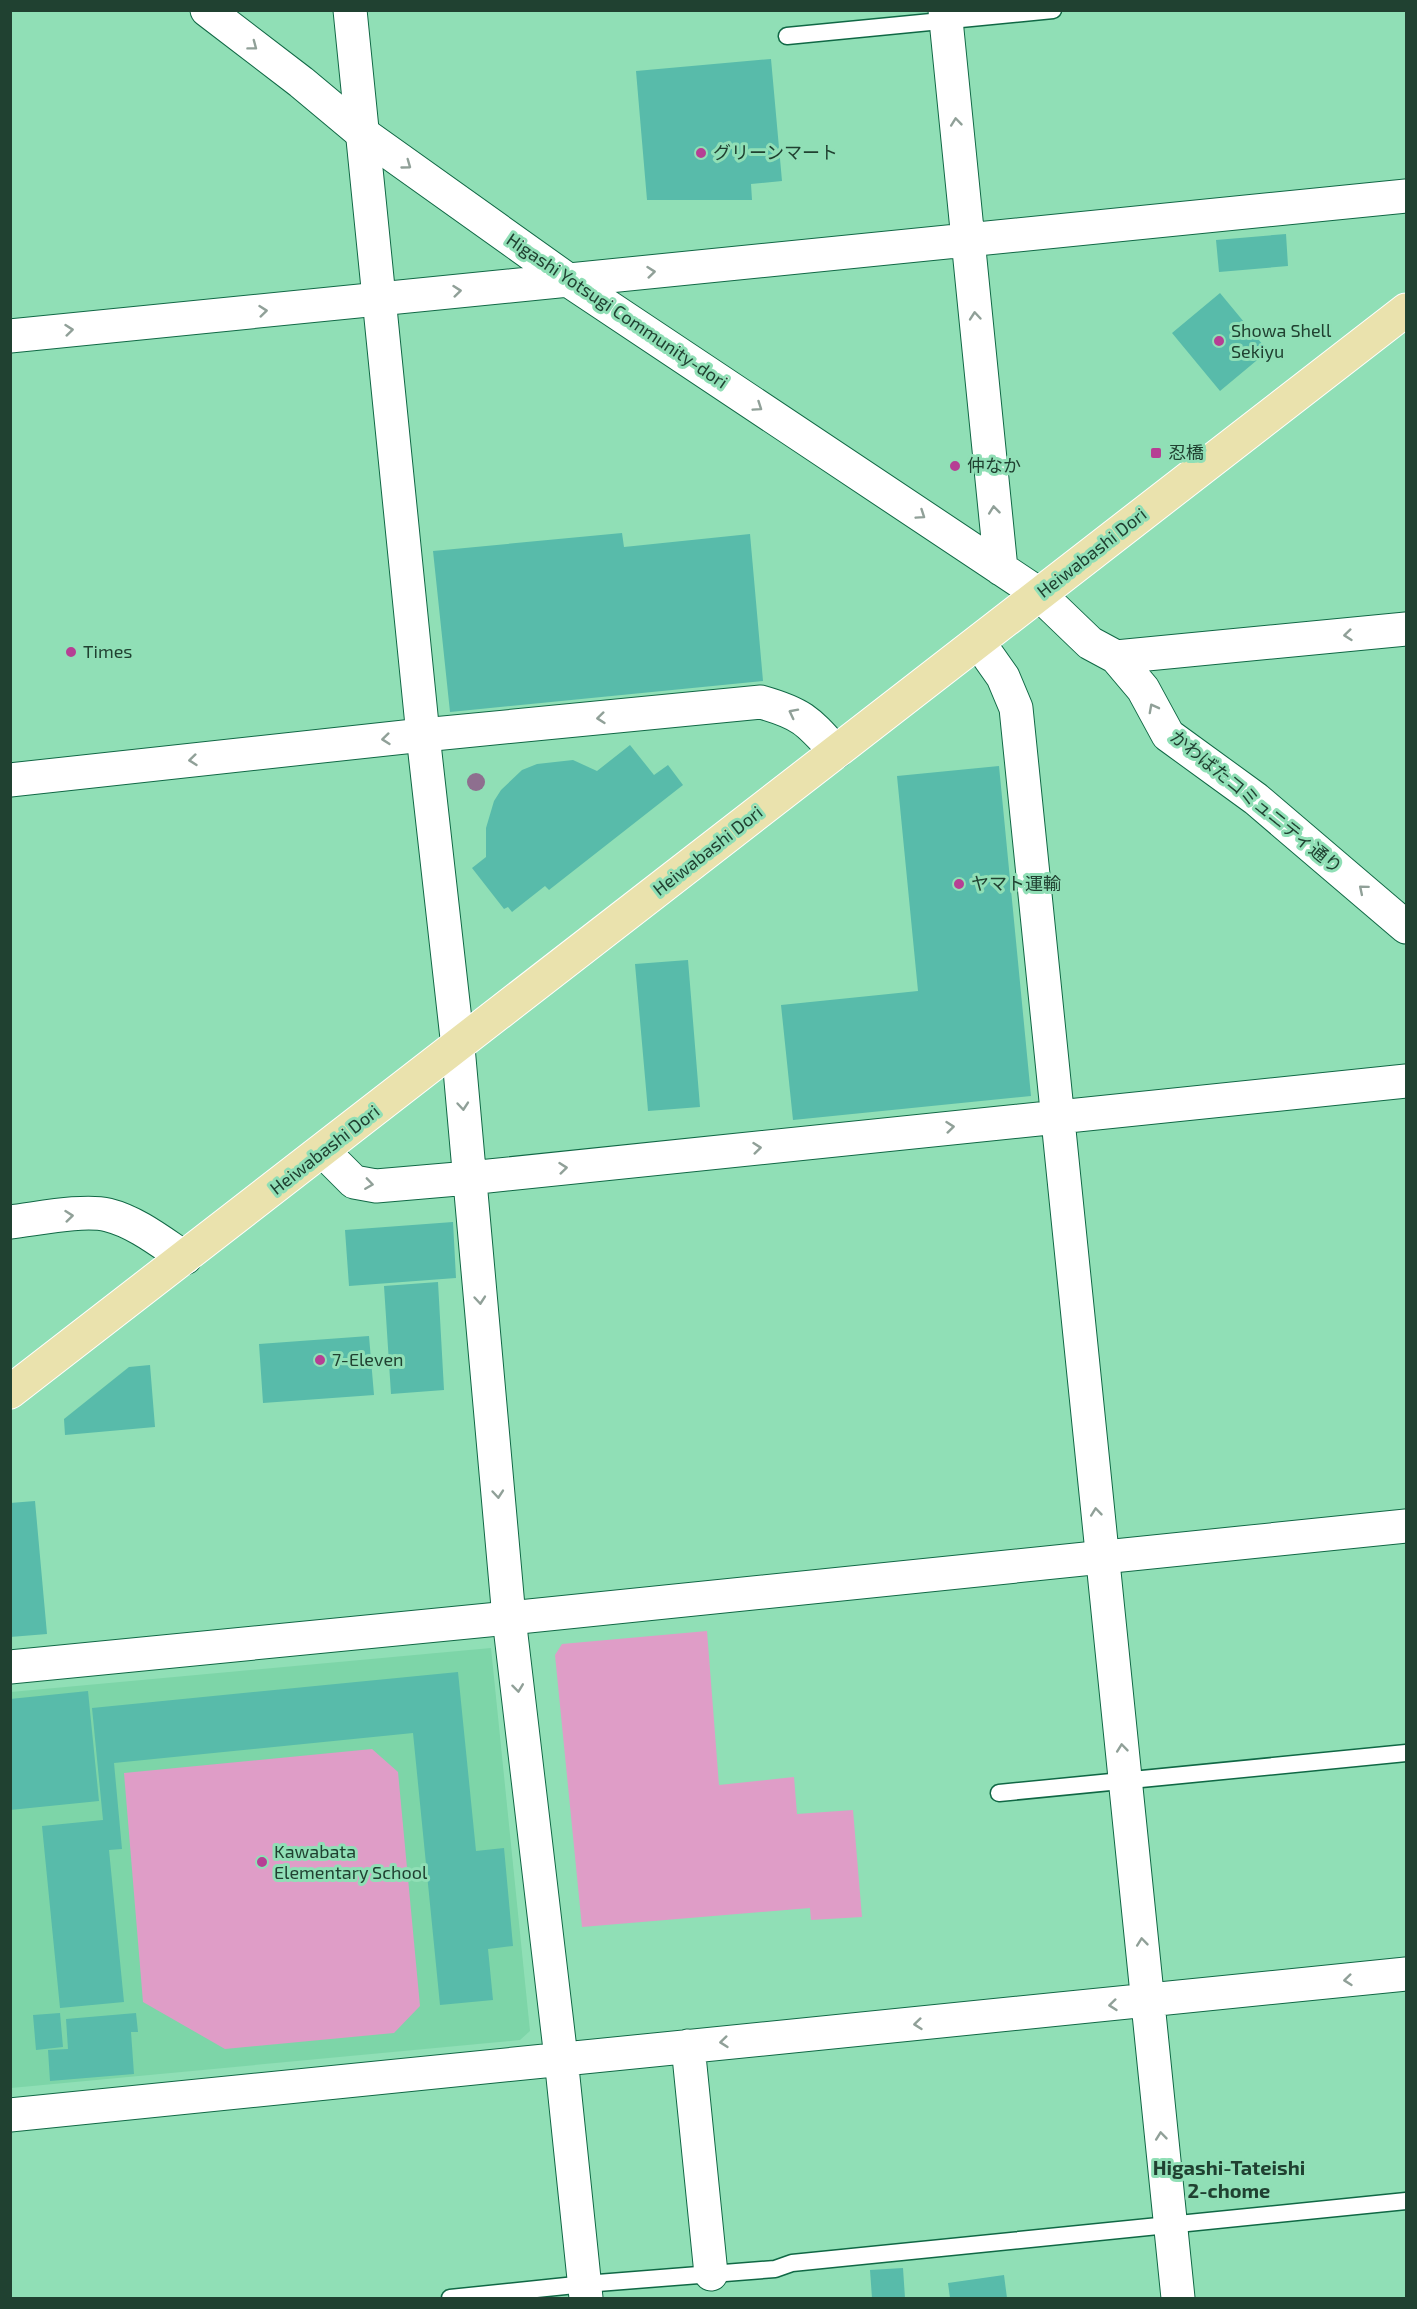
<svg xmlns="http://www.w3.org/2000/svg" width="1417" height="2309" viewBox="0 0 1417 2309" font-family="'Exo 2','Noto Sans JP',sans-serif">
	<rect width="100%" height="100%" fill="#90dfb6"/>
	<path fill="#7dd5a8" d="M 491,1648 L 530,2031 L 520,2040 L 11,2088 L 11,1692 Z"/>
	<path fill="#df9dc7" d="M 707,1631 L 719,1785 L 794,1777 L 797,1814 L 853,1810 L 862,1917 L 811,1920 L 810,1908 L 582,1927 L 555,1655 L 562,1644 Z
		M 372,1749 L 398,1772 L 420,2006 L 394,2033 L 225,2049 L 143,2002 L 124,1773 Z"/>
	<path fill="#58bbaa" d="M 771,59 L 782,181 L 751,184 L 752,200 L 647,200 L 636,71 Z
		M 1286,234 L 1288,266 L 1219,272 L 1216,240 Z
		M 1220,293 L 1268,351 L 1220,391 L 1172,333 Z
		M 622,533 L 624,547 L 750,534 L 763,681 L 450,712 L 433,551 Z
		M 630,745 L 654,775 L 668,765 L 683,785 L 549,890 L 545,886 L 512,912 L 508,907 L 504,909 L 472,868 L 486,857 L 486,828 L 494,801 L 501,790 L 522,770 L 537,764 L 573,760 L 597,771 Z
		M 999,766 L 1031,1096 L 793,1120 L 781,1005 L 918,991 L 897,776 Z
		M 688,960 L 700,1107 L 648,1111 L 635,964 Z
		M 453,1222 L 456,1278 L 349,1286 L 345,1230 Z
		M 438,1282 L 444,1390 L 391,1394 L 384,1286 Z
		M 369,1336 L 374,1395 L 263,1403 L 259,1344 Z
		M 150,1365 L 155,1427 L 65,1435 L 64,1419 L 129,1367 Z
		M 35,1501 L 47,1634 L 10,1637 L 10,1503 Z
		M 458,1672 L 476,1851 L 504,1848 L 513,1946 L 488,1949 L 493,2000 L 440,2005 L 413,1733 L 114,1763 L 122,1849 L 109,1850 L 124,2002 L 60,2008 L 42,1826 L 103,1820 L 92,1708 Z
		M 88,1691 L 99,1801 L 10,1810 L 10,1699 Z
		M 60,2013 L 63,2047 L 36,2050 L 33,2015 Z
		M 136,2013 L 138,2032 L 131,2032 L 134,2074 L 50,2081 L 48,2050 L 68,2049 L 66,2019 Z
		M 903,2268 L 905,2298 L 872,2298 L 870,2270 Z
		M 1004,2275 L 1007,2298 L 950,2298 L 948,2283 Z"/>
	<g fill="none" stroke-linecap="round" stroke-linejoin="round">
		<g stroke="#106845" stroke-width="19">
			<path id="service" d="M 787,36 L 1053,10
				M 999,1793 L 1406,1753
				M 450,2298 L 585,2284 L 775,2269 L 792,2263 L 1406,2201"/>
		</g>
		<g stroke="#106845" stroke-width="35">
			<path id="minor" d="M 207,10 L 301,82 L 362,133 L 568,280 L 1039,594 L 1090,643 L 1116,657 L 1143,689 L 1168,735 L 1256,799 L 1406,927
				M 945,10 L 1001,569
				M 10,336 L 1406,196
				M 979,643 L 1003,677 L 1016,708 L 1178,2298
				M 1116,657 L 1406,629
				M 10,780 L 423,735 L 761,702 C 803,714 808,721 836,752
				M 458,1047 L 509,1618 L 561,2058 L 586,2298
				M 323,1151 L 354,1182 L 376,1186 L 469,1178 L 1406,1081
				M 10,1222 C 37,1219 83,1209 108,1215 C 136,1222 161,1242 185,1258
				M 688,2046 L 711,2274
				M 10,2115 L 1406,1974"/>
		</g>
		<g stroke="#106845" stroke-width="35">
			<path id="tertiary" d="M 350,10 L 423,735 L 458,1047
				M 10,1667 L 509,1618 L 1406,1526"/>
		</g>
		<g stroke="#fff" stroke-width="35">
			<path id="primary" d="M 10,1392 L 1406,310"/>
		</g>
		<use href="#service" stroke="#fff" stroke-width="16"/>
		<use href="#minor" stroke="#fff" stroke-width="33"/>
		<use href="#tertiary" stroke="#fff" stroke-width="33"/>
		<use href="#primary" stroke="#eae2ad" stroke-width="33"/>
	</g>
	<circle fill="#8e6f8f" cx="476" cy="782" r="9"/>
	<defs><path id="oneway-chevron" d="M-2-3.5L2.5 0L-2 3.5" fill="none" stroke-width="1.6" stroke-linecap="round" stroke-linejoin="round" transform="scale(1.5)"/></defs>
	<g stroke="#90a098">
		<use href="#oneway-chevron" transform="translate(253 46) rotate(37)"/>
		<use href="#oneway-chevron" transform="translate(956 122) rotate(-96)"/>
		<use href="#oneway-chevron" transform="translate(407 165) rotate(36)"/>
		<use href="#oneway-chevron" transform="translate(651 272) rotate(-6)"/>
		<use href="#oneway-chevron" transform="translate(457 291) rotate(-6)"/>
		<use href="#oneway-chevron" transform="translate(263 311) rotate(-6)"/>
		<use href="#oneway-chevron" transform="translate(975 316) rotate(-95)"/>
		<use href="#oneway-chevron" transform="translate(69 330) rotate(-6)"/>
		<use href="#oneway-chevron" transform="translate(758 407) rotate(34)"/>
		<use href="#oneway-chevron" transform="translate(994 510) rotate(-96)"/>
		<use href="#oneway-chevron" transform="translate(921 515) rotate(34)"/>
		<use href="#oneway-chevron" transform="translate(1348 635) rotate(174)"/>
		<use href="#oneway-chevron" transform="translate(1153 708) rotate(-118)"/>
		<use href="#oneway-chevron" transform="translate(793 713) rotate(-153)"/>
		<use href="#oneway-chevron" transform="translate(601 718) rotate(174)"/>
		<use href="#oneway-chevron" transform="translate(386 739) rotate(174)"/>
		<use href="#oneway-chevron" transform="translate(193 760) rotate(174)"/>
		<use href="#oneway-chevron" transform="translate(1363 889) rotate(-140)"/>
		<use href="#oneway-chevron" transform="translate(463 1106) rotate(85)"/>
		<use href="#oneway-chevron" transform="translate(950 1127) rotate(-6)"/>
		<use href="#oneway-chevron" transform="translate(757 1148) rotate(-6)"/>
		<use href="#oneway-chevron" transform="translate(563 1168) rotate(-6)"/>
		<use href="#oneway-chevron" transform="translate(369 1184) rotate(8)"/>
		<use href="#oneway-chevron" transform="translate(69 1216) rotate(-6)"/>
		<use href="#oneway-chevron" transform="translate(480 1300) rotate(85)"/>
		<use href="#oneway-chevron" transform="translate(498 1494) rotate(85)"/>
		<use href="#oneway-chevron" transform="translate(1096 1512) rotate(-96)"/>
		<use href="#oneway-chevron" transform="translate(518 1688) rotate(83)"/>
		<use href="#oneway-chevron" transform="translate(1122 1748) rotate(-96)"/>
		<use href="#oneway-chevron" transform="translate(1142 1942) rotate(-96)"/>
		<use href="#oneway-chevron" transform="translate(1348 1980) rotate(174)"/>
		<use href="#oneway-chevron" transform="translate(1113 2005) rotate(174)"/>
		<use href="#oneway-chevron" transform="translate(918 2024) rotate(174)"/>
		<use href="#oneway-chevron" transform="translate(724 2042) rotate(174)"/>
		<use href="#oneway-chevron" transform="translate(1161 2136) rotate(-96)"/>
	</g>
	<g fill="#b63f94" stroke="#90dfb6" stroke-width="2">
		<circle cx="701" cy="153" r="6"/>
		<circle cx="1219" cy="341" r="6"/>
		<rect x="1150" y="447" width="12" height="12" rx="3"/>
		<circle cx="955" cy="466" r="6"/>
		<circle cx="71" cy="652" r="6"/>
		<circle cx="959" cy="884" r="6"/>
		<circle cx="320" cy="1360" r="6"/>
		<circle cx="262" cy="1862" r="6"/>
	</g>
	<g text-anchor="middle" stroke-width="6" stroke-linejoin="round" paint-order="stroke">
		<g font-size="18" fill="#204131" stroke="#90dfb6" text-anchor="start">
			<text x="713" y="159">グリーンマート</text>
			<text x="1231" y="337">Showa Shell<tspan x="1231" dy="21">Sekiyu</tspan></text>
			<text x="1168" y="459">忍橋</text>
			<text x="967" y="472">仲なか</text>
			<text x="83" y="658">Times</text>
			<text x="971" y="890">ヤマト運輸</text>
			<text x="332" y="1366">7-Eleven</text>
			<text x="274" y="1858">Kawabata<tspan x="274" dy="21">Elementary School</tspan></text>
		</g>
		<g font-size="18" fill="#204131" stroke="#90dfb6">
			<text transform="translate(617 311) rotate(34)" y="6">Higashi Yotsugi Community-dori</text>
			<text transform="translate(1092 553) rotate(-38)" y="6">Heiwabashi Dori</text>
			<text transform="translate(1256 802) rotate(39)" y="6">かわばたコミュニティ通り</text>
			<text transform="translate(708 851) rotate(-38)" y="6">Heiwabashi Dori</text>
			<text transform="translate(325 1150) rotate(-38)" y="6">Heiwabashi Dori</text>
		</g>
		<g font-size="20" font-weight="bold" fill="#204131" stroke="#90dfb6">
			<text x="1229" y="2175">Higashi-Tateishi<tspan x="1229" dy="23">2-chome</tspan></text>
		</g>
	</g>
	<rect width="1417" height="2309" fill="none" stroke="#204131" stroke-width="24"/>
</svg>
